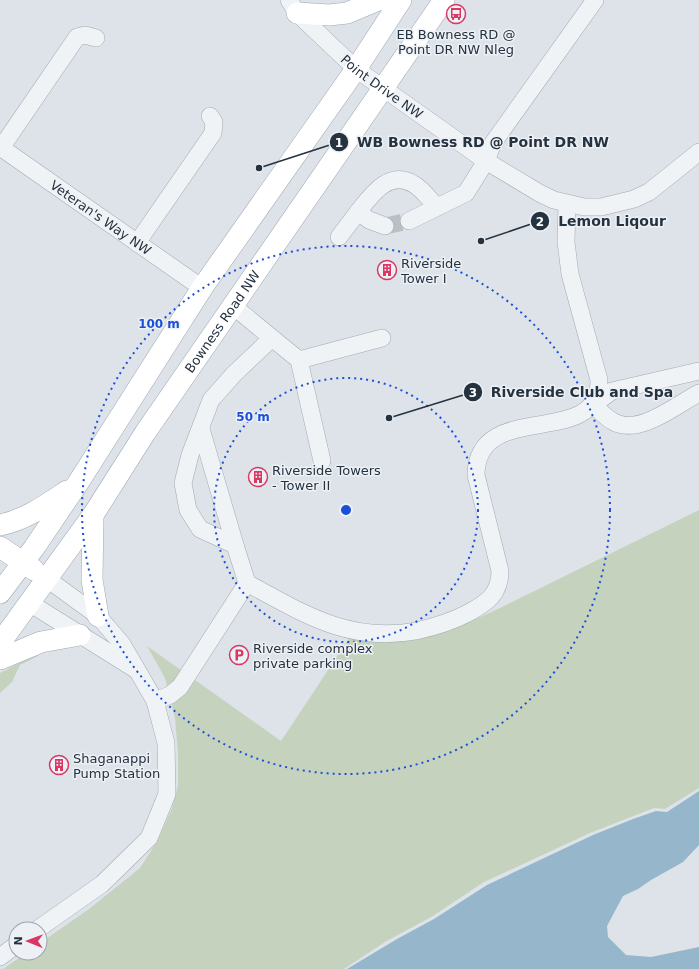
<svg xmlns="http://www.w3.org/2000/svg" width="699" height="969" viewBox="0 0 699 969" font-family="'DejaVu Sans',sans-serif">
	<rect width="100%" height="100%" fill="#dde3e8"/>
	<path fill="#c5d3be" d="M 699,510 L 699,788 L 665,809 L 654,808 L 590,833 L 484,882 L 433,916 L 385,942 L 344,969 L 3,969 L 26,953 L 40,953 L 40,943 L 89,909 L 140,868 L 158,840 L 172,808 L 178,785 L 178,754 L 175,718 L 165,678 L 147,646 L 281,741 L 350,637 L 428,636 L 449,631 L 498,609 Z
		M 38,653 L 38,656 L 20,665 L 12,682 L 0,693 L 0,673 Z"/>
	<path fill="#95b6cb" d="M 699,791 L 699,845 L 683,862 L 651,880 L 638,889 L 623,896 L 607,926 L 608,937 L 626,955 L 651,957 L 699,947 L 699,969 L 347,969 L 397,939 L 434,919 L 487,885 L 593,835 L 633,819 L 656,811 L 667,812 Z"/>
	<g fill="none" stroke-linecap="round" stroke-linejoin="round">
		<path stroke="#b8c0c6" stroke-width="17" stroke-dasharray="17 8" stroke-linecap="butt" d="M 385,226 L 409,221"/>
		<g stroke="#a2aab2" stroke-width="18">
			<g id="minor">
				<path id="s1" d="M 289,0 L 297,13 L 356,69 L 486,161 L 541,194 L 554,200 L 584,207 L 601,207 L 634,199 L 649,192 L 699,152"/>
				<path id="s2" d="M 0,147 L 202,288"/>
				<path d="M 1,148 L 77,37 L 85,35 L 96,38"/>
				<path d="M 358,212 C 371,195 390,168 415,185 C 423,190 430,200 437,207"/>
				<path d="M 409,221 L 466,193 L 486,161 L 493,143 L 595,0"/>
				<path d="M 339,237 L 358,212 L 369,220 L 385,226"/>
				<path d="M 137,243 L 213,133 L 214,122 L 210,116"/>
				<path d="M 232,305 L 272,338 L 234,374 L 211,400 L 190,455 L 183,483 L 188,510 L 200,529 L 235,545 L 247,583 C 304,614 349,643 416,631 C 434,627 451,622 468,613 C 487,603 500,594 500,571 L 476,475 C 477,397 600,451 599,380 L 570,274 L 566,242 L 567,204"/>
				<path d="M 272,338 L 299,360 L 322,461"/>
				<path d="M 299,360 L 382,338"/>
				<path d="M 699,371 L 612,391 L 593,405 C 599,410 605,417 612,421 C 638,437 676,405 699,393"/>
				<path d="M 201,429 L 235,545"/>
				<path d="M 28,602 L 135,669"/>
				<path d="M 155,701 L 170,695 L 180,687 L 247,583"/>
				<path d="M 38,929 L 102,884 L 149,838 L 167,794 L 166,743 L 155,701 L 122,644 L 98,616 L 46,578"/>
				<path d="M 0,957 L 16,945"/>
			</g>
		</g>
		<g stroke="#9ca9b5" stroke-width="22">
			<g id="major">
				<path d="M 297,13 L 329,15 L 347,13 L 378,0"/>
				<path d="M 93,515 L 92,580 L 98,616"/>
				<path d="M 0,525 C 25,520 46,505 67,491"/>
				<path d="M 0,547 L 34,570"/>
				<path d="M 0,593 L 34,548 L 78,483 L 202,288 L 356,69 L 401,0"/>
				<path id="s3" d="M 0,643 L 93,515 L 145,433 L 444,0"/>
				<path d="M 0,659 L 41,642 L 80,635"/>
			</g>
		</g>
		<use href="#minor" stroke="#f0f3f6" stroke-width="17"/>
		<use href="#major" stroke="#fff" stroke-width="21"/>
	</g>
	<g fill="none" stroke="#1d4ed8" stroke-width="2" stroke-dasharray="2 4">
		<circle cx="346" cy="510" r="132"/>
		<circle cx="346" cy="510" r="264"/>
	</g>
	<defs>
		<g id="bus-ring" transform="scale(1)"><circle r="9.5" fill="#edf1f6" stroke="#d83863" stroke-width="1.5"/><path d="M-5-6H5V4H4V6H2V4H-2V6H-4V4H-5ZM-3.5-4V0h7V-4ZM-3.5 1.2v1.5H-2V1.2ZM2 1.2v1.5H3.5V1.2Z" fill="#d83863"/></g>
		<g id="building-ring" transform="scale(1)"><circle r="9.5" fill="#edf1f6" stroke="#d83863" stroke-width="1.5"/><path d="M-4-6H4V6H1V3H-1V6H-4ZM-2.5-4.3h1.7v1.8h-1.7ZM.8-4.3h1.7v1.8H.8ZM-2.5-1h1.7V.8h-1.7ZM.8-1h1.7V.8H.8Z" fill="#d83863"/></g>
		<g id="parking-ring" transform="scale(1)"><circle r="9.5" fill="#edf1f6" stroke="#d83863" stroke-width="1.5"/><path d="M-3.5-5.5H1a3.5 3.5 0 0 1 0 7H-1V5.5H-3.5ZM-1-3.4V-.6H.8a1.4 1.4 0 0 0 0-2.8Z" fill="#d83863"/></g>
	</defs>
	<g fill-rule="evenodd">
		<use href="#bus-ring" x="456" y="14"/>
		<use href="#building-ring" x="387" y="270"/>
		<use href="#building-ring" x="258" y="477"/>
		<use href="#parking-ring" x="239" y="655"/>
		<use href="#building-ring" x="59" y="765"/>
	</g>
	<g text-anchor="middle" stroke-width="3" stroke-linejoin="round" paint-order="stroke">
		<g font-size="13" fill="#253240" stroke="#edf1f6" text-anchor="start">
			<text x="456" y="39" text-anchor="middle">EB Bowness RD @<tspan x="456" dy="15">Point DR NW Nleg</tspan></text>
			<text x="401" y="268">Riverside<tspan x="401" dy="15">Tower I</tspan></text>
			<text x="272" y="475">Riverside Towers<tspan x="272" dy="15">- Tower II</tspan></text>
			<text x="253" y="653">Riverside complex<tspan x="253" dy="15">private parking</tspan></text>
			<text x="73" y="763">Shaganappi<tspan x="73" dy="15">Pump Station</tspan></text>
		</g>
		<g font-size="13" fill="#253240" stroke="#edf1f6">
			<text dy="5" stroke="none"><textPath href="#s1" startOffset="128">Point Drive NW</textPath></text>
			<text dy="5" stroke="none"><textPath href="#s2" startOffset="123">Veteran's Way NW</textPath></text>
			<text dy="5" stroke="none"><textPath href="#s3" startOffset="391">Bowness Road NW</textPath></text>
		</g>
	</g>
	<circle cx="346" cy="510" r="6" fill="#1d4ed8" stroke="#edf1f6" stroke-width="2"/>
	<g font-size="12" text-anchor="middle" font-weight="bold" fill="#1d4ed8" stroke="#edf1f6" stroke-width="3" stroke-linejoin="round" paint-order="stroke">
		<text x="159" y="328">100 m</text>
		<text x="253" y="421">50 m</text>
	</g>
	<path fill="none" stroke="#253240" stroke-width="1.5" d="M259 168L339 142M481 241L540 221M389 418L473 392"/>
	<g fill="#253240" stroke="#edf1f6" stroke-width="1.5">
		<circle cx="259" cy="168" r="4"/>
		<circle cx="481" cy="241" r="4"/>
		<circle cx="389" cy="418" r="4"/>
		<circle cx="339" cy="142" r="10"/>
		<circle cx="540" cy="221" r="10"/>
		<circle cx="473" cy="392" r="10"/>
	</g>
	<g font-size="12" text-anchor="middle" font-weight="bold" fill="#fff">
		<text x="339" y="147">1</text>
		<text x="540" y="226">2</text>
		<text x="473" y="397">3</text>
	</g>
	<g font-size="14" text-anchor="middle" font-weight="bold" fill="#253240" stroke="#edf1f6" stroke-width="3" stroke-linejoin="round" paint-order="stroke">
		<text x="483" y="147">WB Bowness RD @ Point DR NW</text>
		<text x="612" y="226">Lemon Liqour</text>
		<text x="582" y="397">Riverside Club and Spa</text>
	</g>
	<g transform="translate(28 941) rotate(271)"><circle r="19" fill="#edf1f6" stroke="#9da5ad"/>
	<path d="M0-3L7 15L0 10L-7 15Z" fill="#d83863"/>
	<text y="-6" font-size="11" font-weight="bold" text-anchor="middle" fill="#253240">N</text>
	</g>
</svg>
